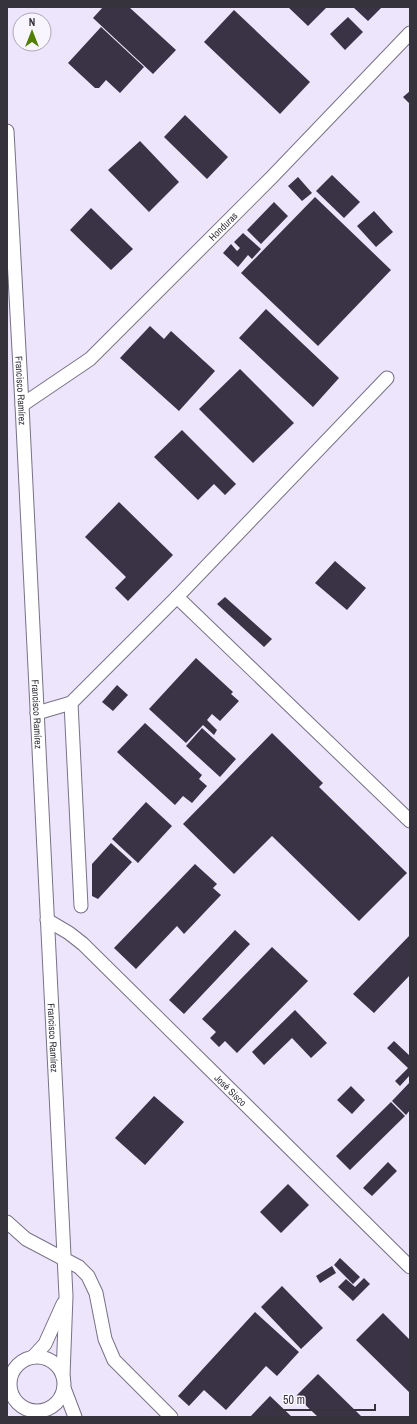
<svg xmlns="http://www.w3.org/2000/svg" width="417" height="1424" viewBox="0 0 417 1424" font-family="'Archivo Narrow',sans-serif">
	<rect width="100%" height="100%" fill="#ece5fc"/>
	<path fill="#393345" d="M 103,7 L 129,7 L 176,50 L 153,74 L 93,18 Z
		M 288,7 L 327,7 L 308,26 Z
		M 353,7 L 382,7 L 368,21 Z
		M 234,10 L 310,82 L 280,114 L 204,42 Z
		M 348,17 L 363,32 L 345,50 L 330,34 Z
		M 101,27 L 144,67 L 120,93 L 106,80 L 99,88 L 95,88 L 68,63 Z
		M 410,91 L 410,104 L 403,97 Z
		M 185,115 L 228,157 L 207,179 L 164,137 Z
		M 140,141 L 179,182 L 149,212 L 108,170 Z
		M 332,175 L 360,202 L 344,218 L 316,191 Z
		M 298,177 L 312,193 L 302,201 L 288,186 Z
		M 315,197 L 391,270 L 318,346 L 241,273 Z
		M 274,202 L 288,216 L 261,244 L 247,230 Z
		M 91,208 L 133,249 L 111,270 L 70,230 Z
		M 374,211 L 393,232 L 376,247 L 357,226 Z
		M 243,233 L 261,249 L 252,259 L 248,255 L 238,267 L 223,253 L 231,244 L 237,251 L 240,248 L 234,242 Z
		M 266,309 L 339,378 L 313,407 L 239,338 Z
		M 150,326 L 164,339 L 171,331 L 215,371 L 179,411 L 120,358 Z
		M 240,369 L 294,423 L 253,463 L 199,409 Z
		M 182,430 L 236,484 L 225,495 L 214,484 L 198,500 L 154,457 Z
		M 119,502 L 173,555 L 128,601 L 115,588 L 126,577 L 85,537 Z
		M 335,561 L 366,588 L 347,610 L 315,583 Z
		M 225,597 L 272,639 L 264,647 L 217,604 Z
		M 196,658 L 233,692 L 231,694 L 239,701 L 220,721 L 212,714 L 207,720 L 217,730 L 214,735 L 203,725 L 186,743 L 149,709 Z
		M 117,685 L 128,695 L 113,711 L 102,702 Z
		M 145,723 L 202,775 L 199,779 L 207,786 L 192,803 L 183,796 L 175,805 L 117,752 Z
		M 202,728 L 236,759 L 220,777 L 186,746 Z
		M 272,733 L 323,783 L 319,787 L 407,873 L 359,921 L 272,836 L 234,874 L 183,824 Z
		M 146,802 L 172,826 L 138,863 L 112,839 Z
		M 111,843 L 132,862 L 98,899 L 92,896 L 92,864 Z
		M 195,864 L 217,884 L 213,888 L 221,895 L 184,934 L 177,926 L 136,969 L 114,948 Z
		M 235,930 L 250,944 L 184,1014 L 169,1000 Z
		M 410,935 L 410,975 L 374,1013 L 353,994 Z
		M 272,947 L 308,981 L 237,1053 L 225,1041 L 219,1047 L 210,1038 L 216,1032 L 202,1019 Z
		M 295,1010 L 327,1043 L 311,1058 L 292,1038 L 264,1065 L 252,1052 Z
		M 394,1041 L 410,1056 L 410,1075 L 400,1086 L 395,1081 L 408,1068 L 387,1048 Z
		M 410,1082 L 410,1110 L 406,1115 L 392,1101 Z
		M 351,1086 L 365,1100 L 352,1114 L 337,1100 Z
		M 154,1096 L 184,1122 L 145,1165 L 115,1138 Z
		M 391,1102 L 405,1116 L 350,1170 L 336,1156 Z
		M 388,1162 L 397,1171 L 372,1196 L 363,1188 Z
		M 288,1184 L 309,1205 L 281,1233 L 260,1212 Z
		M 340,1258 L 360,1277 L 353,1284 L 334,1265 Z
		M 332,1266 L 336,1273 L 320,1283 L 316,1276 Z
		M 364,1278 L 370,1284 L 353,1301 L 338,1287 L 346,1279 L 355,1287 Z
		M 282,1286 L 323,1328 L 301,1349 L 261,1307 Z
		M 255,1312 L 299,1352 L 277,1376 L 266,1366 L 226,1410 L 204,1390 L 189,1406 L 178,1396 Z
		M 383,1313 L 410,1340 L 410,1393 L 356,1340 Z
		M 318,1374 L 362,1417 L 318,1417 L 296,1396 Z
		M 270,1396 L 292,1417 L 250,1417 Z"/>
	<g fill="none" stroke-linecap="round" stroke-linejoin="round">
		<g stroke="#787286" stroke-width="15">
			<g id="minor">
				<path id="s1" d="M 7,131 L 22,405 L 66,1296 L 63,1376"/>
				<path id="s2" d="M 22,405 L 90,359 L 272,177 L 410,33"/>
				<path d="M 177,597 L 410,821"/>
				<path d="M 71,703 L 81,906"/>
				<path d="M 37,713 L 71,703 L 177,597 L 387,378"/>
				<path id="s3" d="M 47,920 L 69,933 L 83,944 L 410,1267"/>
				<path d="M 7,1222 L 26,1239 L 79,1267 L 88,1276 L 96,1293 L 105,1339 L 114,1360 L 171,1417"/>
				<circle cx="37" cy="1384" r="27"/>
				<path d="M 33,1357 L 45,1344 L 63,1304"/>
				<path d="M 64,1388 L 75,1417"/>
			</g>
		</g>
		<use href="#minor" stroke="#fff" stroke-width="13"/>
	</g>
	<g text-anchor="middle" stroke-width="4" stroke-linejoin="round" paint-order="stroke">
		<g font-size="10" fill="#36333c" stroke="#f8f5fe">
			<text dy="4" stroke="none"><textPath href="#s2" startOffset="270">Honduras</textPath></text>
			<text dy="4" stroke="none"><textPath href="#s1" startOffset="260">Francisco Ramírez</textPath></text>
			<text dy="4" stroke="none"><textPath href="#s1" startOffset="584">Francisco Ramírez</textPath></text>
			<text dy="4" stroke="none"><textPath href="#s1" startOffset="908">Francisco Ramírez</textPath></text>
			<text dy="4" stroke="none"><textPath href="#s3" startOffset="251">José Sisco</textPath></text>
		</g>
	</g>
	<rect width="417" height="1424" fill="none" stroke="#36333c" stroke-width="16"/>
	<g transform="translate(32 32)"><circle r="19" fill="#f8f5fe" stroke="#aaa7b0"/>
	<path d="M0-3L7 15L0 10L-7 15Z" fill="#527e03"/>
	<text y="-6" font-size="11" font-weight="bold" text-anchor="middle" fill="#36333c">N</text>
	</g>
	<path d="M277 1404v6h98v-6" fill="none" stroke="#36333c" stroke-width="2"/>
	<text x="283" y="1404" font-size="12" fill="#36333c" stroke="#f8f5fe" stroke-width="3" paint-order="stroke">50 m</text>
</svg>
